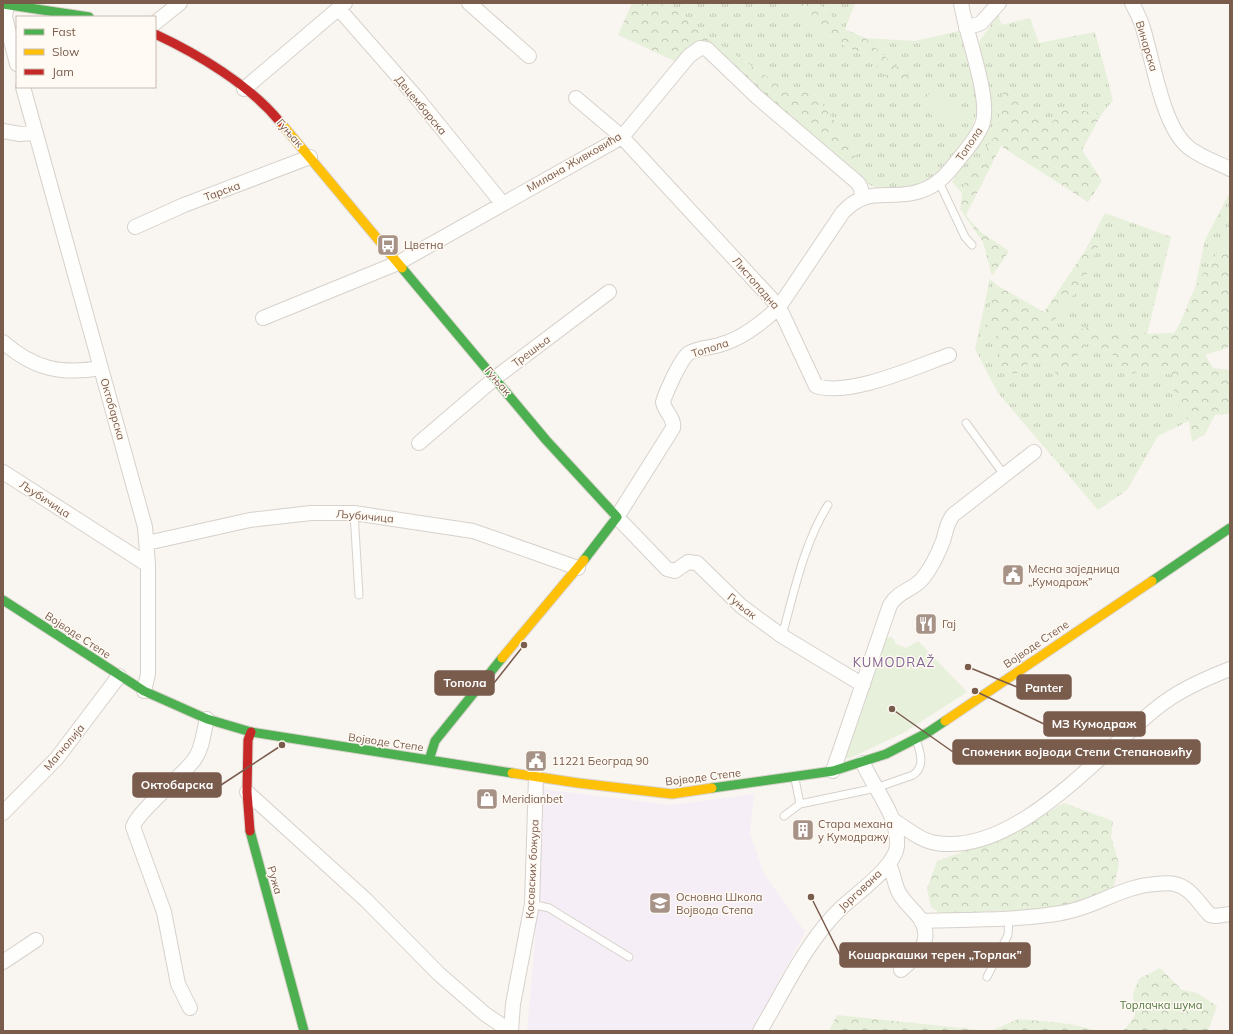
<svg xmlns="http://www.w3.org/2000/svg" width="1233" height="1034" viewBox="0 0 1233 1034" font-family="Mulish,sans-serif">
	<defs>
		<pattern id="grass-tufts" width="24" height="20" patternUnits="userSpaceOnUse"><rect width="24" height="20" fill="#e7f0db"/><path d="M3 7l-1-3M5 7V3M7 7l1-3M15 17l-1-3M17 17v-4M19 17l1-3" fill="none" stroke="#c0c6b4"/></pattern>
		<pattern id="forest-crowns" width="20" height="18" patternUnits="userSpaceOnUse"><rect width="20" height="18" fill="#e7f0db"/><path d="M2 6a3 3 0 1 1 6 0M12 15a3 3 0 1 1 6 0" fill="none" stroke="#c0c6b4"/></pattern>
	</defs>
	<rect width="100%" height="100%" fill="#f9f5f0"/>
	<path fill="#f6eef6" d="M 543,789 L 671,805 L 754,794 L 750,833 L 764,874 L 805,932 L 752,1031 L 527,1031 L 535,939 Z"/>
	<path fill="url(#grass-tufts)" d="M 659,3 L 790,3 L 816,28 L 846,47 L 867,56 L 893,84 L 916,82 L 891,62 L 865,38 L 915,41 L 959,31 L 978,99 L 978,109 L 971,130 L 937,175 L 902,190 L 877,188 L 870,185 L 846,165 L 858,153 L 813,92 L 792,93 L 726,49 L 676,10 Z
		M 818,3 L 855,3 L 845,29 Z
		M 998,15 L 1002,25 L 1030,18 L 1039,43 L 1095,32 L 1113,100 L 1101,115 L 1067,107 L 1050,124 L 1004,89 L 996,135 L 970,170 L 962,193 L 952,182 L 964,162 L 985,136 L 989,116 L 979,42 Z
		M 1230,192 L 1230,237 L 1212,260 L 1195,288 L 1205,240 Z
		M 1105,213 L 1171,237 L 1147,334 L 1102,333 L 1088,327 L 1065,334 L 1051,325 L 1085,279 L 1099,241 L 1085,251 Z
		M 990,279 L 998,286 L 984,321 L 1001,343 L 1016,374 L 1034,359 L 1049,361 L 1068,375 L 1077,356 L 1089,342 L 1110,352 L 1129,375 L 1151,367 L 1173,375 L 1174,399 L 1189,421 L 1158,436 L 1127,490 L 1098,510 L 998,393 L 975,349 Z"/>
	<path fill="url(#forest-crowns)" d="M 632,3 L 659,3 L 676,10 L 726,49 L 792,93 L 813,92 L 858,153 L 846,165 L 745,85 L 696,50 L 677,62 L 618,35 Z
		M 790,3 L 818,3 L 845,29 L 865,38 L 891,62 L 917,82 L 893,84 L 867,56 L 846,47 L 816,28 Z
		M 1004,88 L 1050,124 L 1067,107 L 1101,115 L 1082,150 L 1102,181 L 1088,202 L 1001,146 L 966,215 L 979,231 L 1009,251 L 992,276 L 983,242 L 960,209 L 962,193 L 970,170 L 996,135 Z
		M 1230,237 L 1230,344 L 1227,348 L 1205,355 L 1213,368 L 1230,370 L 1230,414 L 1215,415 L 1205,434 L 1192,442 L 1189,421 L 1174,399 L 1173,375 L 1151,367 L 1129,375 L 1110,352 L 1089,342 L 1077,356 L 1068,375 L 1058,377 L 1049,361 L 1034,359 L 1016,374 L 999,371 L 1001,343 L 984,321 L 998,286 L 1044,312 L 1085,251 L 1100,241 L 1085,279 L 1051,325 L 1065,334 L 1088,327 L 1102,333 L 1147,334 L 1174,333 C 1184,319 1187,303 1195,288 C 1204,270 1217,254 1230,237 Z
		M 1064,803 L 1113,821 L 1111,837 L 1119,864 L 1113,890 C 1098,895 1082,903 1067,906 C 1026,914 983,909 942,915 L 931,907 L 927,889 L 937,861 L 1011,835 Z
		M 1160,968 L 1182,990 L 1197,993 L 1217,1006 L 1208,1031 L 1121,1031 L 1125,1029 L 1135,1016 L 1133,994 L 1139,979 Z
		M 837,1015 L 990,1031 L 1019,1019 L 1070,1024 L 1098,1031 L 829,1031 Z"/>
	<path fill="#e7f0db" d="M 934,87 L 970,114 L 955,133 L 920,106 Z
		M 892,637 L 896,644 L 906,648 L 918,641 L 967,692 L 905,732 L 848,759 L 844,757 L 863,709 L 885,638 Z"/>
	<g fill="none" stroke-linecap="round" stroke-linejoin="round">
		<g stroke="#d7d1cb" stroke-width="9">
			<path id="lane" d="M 939,182 L 965,237 L 972,245
				M 966,423 L 1005,476
				M 354,513 L 359,595
				M 782,636 C 794,592 804,543 828,505
				M 795,779 L 800,804
				M 784,816 L 800,804 L 876,788 L 913,775 C 925,767 921,753 916,740
				M 532,904 L 549,908 L 629,957
				M 987,977 L 1008,935 L 1009,919"/>
		</g>
		<g stroke="#d7d1cb" stroke-width="16">
			<path id="street" d="M 7,3 L 5,17 L 17,64
				M 469,3 L 529,56
				M 1132,3 C 1136,11 1141,20 1143,28 C 1153,60 1162,124 1187,146 C 1198,156 1216,162 1230,169
				M 339,9 L 417,98 L 502,203
				M 155,23 L 180,3
				M 966,28 L 981,23 L 999,3
				M 23,87 L 145,527 L 148,565 L 148,674 L 144,691
				M 244,89 L 345,3
				M 576,98 L 622,137 L 779,307 L 816,386 C 849,397 915,367 949,355
				M 3,131 L 20,134 L 34,133
				M 135,227 L 184,205 L 310,157
				M 263,318 L 398,263 L 622,137 L 689,56 L 700,48 L 707,49 L 757,97 L 858,183 L 861,189 L 862,198
				M 3,342 C 34,369 61,375 101,368
				M 419,443 L 495,378 L 609,292
				M 3,472 L 148,565
				M 147,543 L 250,520 L 311,513 L 354,513 L 473,531 L 578,568
				M 863,685 L 782,636 L 741,606 L 697,563 L 688,562 L 675,571 L 667,569 L 617,517 L 673,428 C 675,418 664,411 663,402 C 666,392 681,358 689,353 C 699,347 712,348 722,344 C 743,338 763,322 779,307 L 843,212 C 867,187 883,199 913,193 C 934,189 946,176 958,160 C 967,149 977,138 982,125 C 992,100 965,32 961,3
				M 833,771 L 890,605 C 899,590 914,590 923,578 C 932,567 938,554 943,541 C 946,532 946,524 953,515 L 1034,452
				M 247,792 L 367,901 L 439,974 L 485,1014 L 510,1031
				M 3,813 L 57,758 L 119,676
				M 893,820 C 906,828 921,841 936,843 C 1017,856 1100,752 1158,707 C 1179,690 1204,679 1230,669
				M 889,865 C 895,875 894,887 901,896 C 907,905 916,912 921,920 C 934,942 916,957 901,970
				M 921,921 C 968,919 1015,921 1061,913 C 1095,908 1121,886 1156,884 C 1162,884 1169,882 1174,884 C 1191,887 1199,904 1210,915 L 1216,916 L 1230,914
				M 3,962 L 36,940
				M 190,1008 L 178,984 L 164,912 L 133,827 C 136,813 182,776 194,760 C 203,748 203,733 207,719
				M 511,1031 L 513,1004 L 532,904 L 536,777
				M 760,1031 C 785,989 806,942 841,908 C 857,893 895,867 897,846 C 899,816 874,789 863,763"/>
		</g>
		<g stroke="#d9d2cb" stroke-width="11">
			<path id="fast" d="M 3,4 L 89,17
				M 402,268 L 546,440 L 617,517 L 584,560
				M 1152,581 L 1230,528
				M 3,600 L 144,691 L 207,719 L 251,732 L 512,773
				M 429,760 L 435,741 L 502,658
				M 712,788 L 833,771 L 886,754 L 927,733 L 945,721
				M 250,831 L 304,1031"/>
		</g>
		<g stroke="#d9d2cb" stroke-width="11">
			<path id="slow" d="M 280,122 L 402,268
				M 502,658 L 584,560
				M 945,721 L 1152,581
				M 512,773 L 578,783 L 672,794 L 712,788"/>
		</g>
		<g stroke="#d9d2cb" stroke-width="11">
			<path id="jam" d="M 155,34 C 198,54 250,85 280,122
				M 250,831 L 247,792 L 248,740 L 251,732"/>
		</g>
		<use href="#lane" stroke="#fefefd" stroke-width="7"/>
		<use href="#street" stroke="#fefefd" stroke-width="14"/>
		<use href="#fast" stroke="#4caf50" stroke-width="9"/>
		<use href="#slow" stroke="#ffc107" stroke-width="9"/>
		<use href="#jam" stroke="#c62828" stroke-width="9"/>
	</g>
	<defs>
		<g id="bus-square" transform="scale(1.15)"><rect x="-9" y="-9" width="18" height="18" rx="4" fill="#a69286" stroke="#fffaf3"/><path d="M-5-6H5V4H4V6H2V4H-2V6H-4V4H-5ZM-3.5-4V0h7V-4ZM-3.5 1.2v1.5H-2V1.2ZM2 1.2v1.5H3.5V1.2Z" fill="#fff"/></g>
		<g id="civic-square" transform="scale(1.15)"><rect x="-9" y="-9" width="18" height="18" rx="4" fill="#a69286" stroke="#fffaf3"/><path d="M-.6-6.5H3V-4.5H.6V-3L4-1V1h2V6H-6V1h2V-1L-.6-3ZM-1.2 2.5V6h2.4V2.5Z" fill="#fff"/></g>
		<g id="restaurant-square" transform="scale(1.15)"><rect x="-9" y="-9" width="18" height="18" rx="4" fill="#a69286" stroke="#fffaf3"/><path d="M-5-6h1v4h1v-4h1v4h1v-4h1v5L-1.5 .5V6h-2V.5L-5-1ZM5-6V6H3V1.5H1.5Q1.5-4 5-6Z" fill="#fff"/></g>
		<g id="shop-square" transform="scale(1.15)"><rect x="-9" y="-9" width="18" height="18" rx="4" fill="#a69286" stroke="#fffaf3"/><path d="M-5-2.5h2.3a2.7 3.5 0 0 1 5.4 0H5L5.5 6h-11ZM-1.5-2.5h3a1.5 2.3 0 0 0-3 0Z" fill="#fff"/></g>
		<g id="building-square" transform="scale(1.15)"><rect x="-9" y="-9" width="18" height="18" rx="4" fill="#a69286" stroke="#fffaf3"/><path d="M-4-6H4V6H1V3H-1V6H-4ZM-2.5-4.3h1.7v1.8h-1.7ZM.8-4.3h1.7v1.8H.8ZM-2.5-1h1.7V.8h-1.7ZM.8-1h1.7V.8H.8Z" fill="#fff"/></g>
		<g id="school-square" transform="scale(1.15)"><rect x="-9" y="-9" width="18" height="18" rx="4" fill="#a69286" stroke="#fffaf3"/><path d="M0-5L7-2L0 1L-7-2ZM-4 1L0 2.5L4 1V4Q0 6-4 4Z" fill="#fff"/></g>
	</defs>
	<g fill-rule="evenodd">
		<use href="#bus-square" x="388" y="245"/>
		<use href="#civic-square" x="1013" y="575"/>
		<use href="#restaurant-square" x="926" y="624"/>
		<use href="#civic-square" x="536" y="761"/>
		<use href="#shop-square" x="487" y="799"/>
		<use href="#building-square" x="803" y="830"/>
		<use href="#school-square" x="660" y="903"/>
	</g>
	<g text-anchor="middle" stroke-width="3" stroke-linejoin="round" paint-order="stroke">
		<g font-size="11" fill="#7a5c4d" stroke="#fffaf3">
			<text transform="translate(1147 46) rotate(73)" y="4">Винарска</text>
			<text transform="translate(421 105) rotate(50)" y="4">Децембарска</text>
			<text transform="translate(290 133) rotate(49)" y="4">Гуњак</text>
			<text transform="translate(969 144) rotate(-56)" y="4">Топола</text>
			<text transform="translate(574 162) rotate(-30)" y="4">Милана Живковића</text>
			<text transform="translate(222 191) rotate(-20)" y="4">Тарска</text>
			<text transform="translate(756 283) rotate(49)" y="4">Листопадна</text>
			<text transform="translate(710 348) rotate(-18)" y="4">Топола</text>
			<text transform="translate(531 351) rotate(-37)" y="4">Трешња</text>
			<text transform="translate(498 381) rotate(50)" y="4">Гуњак</text>
			<text transform="translate(113 409) rotate(74)" y="4">Октобарска</text>
			<text transform="translate(45 499) rotate(33)" y="4">Љубичица</text>
			<text transform="translate(365 516) rotate(5)" y="4">Љубичица</text>
			<text transform="translate(742 606) rotate(39)" y="4">Гуњак</text>
			<text transform="translate(78 635) rotate(33)" y="4">Војводе Степе</text>
			<text transform="translate(1036 644) rotate(-34)" y="4">Војводе Степе</text>
			<text transform="translate(386 742) rotate(8)" y="4">Војводе Степе</text>
			<text transform="translate(64 747) rotate(-50)" y="4">Магнолија</text>
			<text transform="translate(703 777) rotate(-7)" y="4">Војводе Степе</text>
			<text transform="translate(532 869) rotate(-87)" y="4">Косовских божура</text>
			<text transform="translate(275 880) rotate(74)" y="4">Ружа</text>
			<text transform="translate(860 890) rotate(-43)" y="4">Јоргована</text>
		</g>
		<g font-size="11" fill="#7a5c4d" stroke="#fffaf3" text-anchor="start">
			<text x="404" y="249">Цветна</text>
			<text x="1028" y="573">Месна заједница<tspan x="1028" dy="13">„Кумодраж”</tspan></text>
			<text x="942" y="628">Гај</text>
			<text x="552" y="765">11221 Београд 90</text>
			<text x="502" y="803">Meridianbet</text>
			<text x="818" y="828">Стара механа<tspan x="818" dy="13">у Кумодражу</tspan></text>
			<text x="676" y="901">Основна Школа<tspan x="676" dy="13">Војвода Степа</tspan></text>
		</g>
		<g font-size="11" fill="#537a41" stroke="#fffaf3">
			<text x="1161" y="1009">Торлачка шума</text>
		</g>
		<g font-size="13" letter-spacing="1" fill="#846695" stroke="#fffaf3">
			<text x="894" y="667">KUMODRAŽ</text>
		</g>
	</g>
	<path fill="none" stroke="#7a5c4d" stroke-width="1.5" d="M524 645L494 683M968 667L1017 687M975 691L1044 724M892 709L953 752M282 745L221 785M811 897L840 955"/>
	<g fill="#7a5c4d" stroke="#fffaf3" stroke-width="1.5">
		<circle cx="524" cy="645" r="4"/>
		<circle cx="968" cy="667" r="4"/>
		<circle cx="975" cy="691" r="4"/>
		<circle cx="892" cy="709" r="4"/>
		<circle cx="282" cy="745" r="4"/>
		<circle cx="811" cy="897" r="4"/>
	</g>
	<g fill="#7a5c4d" stroke="#7a5c4d" stroke-width="1.5">
		<rect x="435" y="671" width="59" height="24" rx="4"/>
		<rect x="1017" y="675" width="54" height="24" rx="4"/>
		<rect x="1044" y="712" width="101" height="24" rx="4"/>
		<rect x="953" y="740" width="247" height="24" rx="4"/>
		<rect x="133" y="773" width="88" height="24" rx="4"/>
		<rect x="840" y="943" width="190" height="24" rx="4"/>
	</g>
	<g font-size="12" text-anchor="middle" font-weight="bold" fill="#fff">
		<text x="465" y="687">Топола</text>
		<text x="1044" y="692">Panter</text>
		<text x="1094" y="728">МЗ Кумодраж</text>
		<text x="1077" y="756">Споменик војводи Степи Степановићу</text>
		<text x="177" y="789">Октобарска</text>
		<text x="935" y="959">Кошаркашки терен „Торлак”</text>
	</g>
	<rect width="1233" height="1034" fill="none" stroke="#7a5c4d" stroke-width="8"/>
	<rect x="16" y="16" width="140" height="72" fill="#fffaf3" stroke="#cabbb1"/>
	<rect x="24" y="29" width="20" height="6" fill="#4caf50" stroke="#cabbb1"/>
	<text x="52" y="36" font-size="12" fill="#7a5c4d">Fast</text>
	<rect x="24" y="49" width="20" height="6" fill="#ffc107" stroke="#cabbb1"/>
	<text x="52" y="56" font-size="12" fill="#7a5c4d">Slow</text>
	<rect x="24" y="69" width="20" height="6" fill="#c62828" stroke="#cabbb1"/>
	<text x="52" y="76" font-size="12" fill="#7a5c4d">Jam</text>
</svg>
